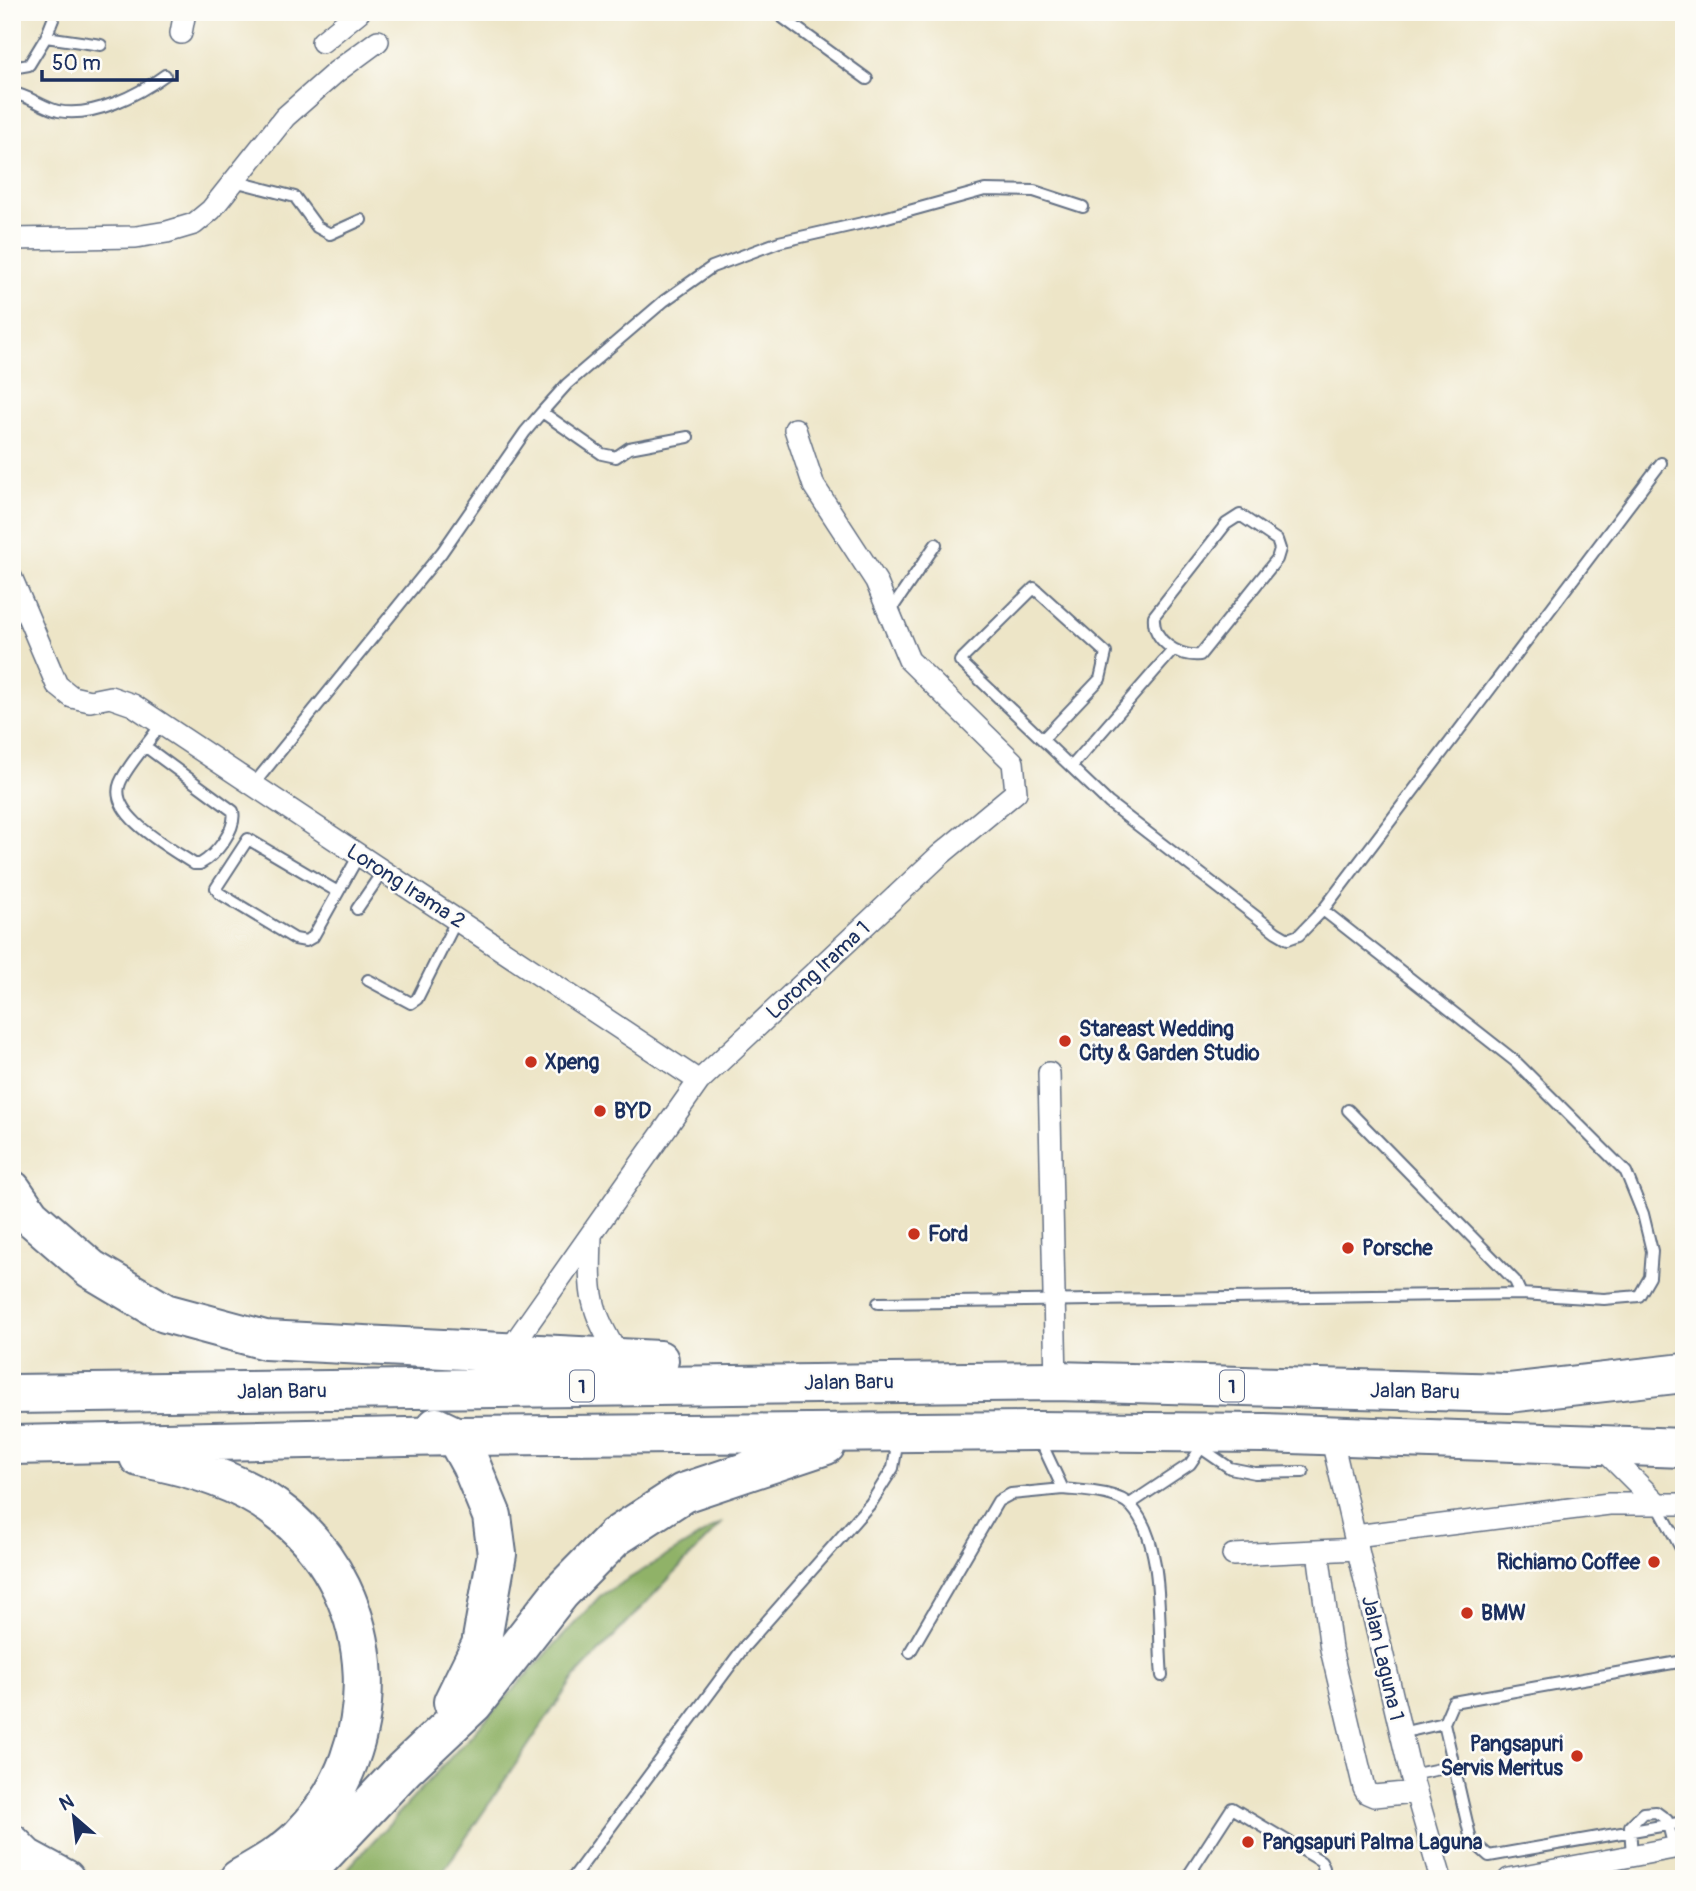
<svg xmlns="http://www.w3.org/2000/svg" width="1696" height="1891" viewBox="0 0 1696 1891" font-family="Pangolin,sans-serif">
	<rect width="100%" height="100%" fill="#fdfcf7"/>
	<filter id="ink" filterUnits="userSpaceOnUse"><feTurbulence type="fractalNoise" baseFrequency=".0143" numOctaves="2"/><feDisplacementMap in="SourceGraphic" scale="14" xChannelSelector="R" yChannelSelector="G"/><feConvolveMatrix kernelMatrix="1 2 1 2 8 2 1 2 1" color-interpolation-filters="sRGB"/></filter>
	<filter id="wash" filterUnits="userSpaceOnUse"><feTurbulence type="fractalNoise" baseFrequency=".00686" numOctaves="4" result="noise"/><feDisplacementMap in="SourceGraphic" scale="28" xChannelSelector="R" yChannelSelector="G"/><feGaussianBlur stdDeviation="1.57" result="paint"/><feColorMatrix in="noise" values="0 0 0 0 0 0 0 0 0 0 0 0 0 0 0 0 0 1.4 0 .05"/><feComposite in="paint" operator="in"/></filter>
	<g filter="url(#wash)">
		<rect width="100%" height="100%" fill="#ede5c7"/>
		<path fill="#90b267" stroke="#567062" stroke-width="2" d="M 723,1522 L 574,1678 L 438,1879 L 338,1879 L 600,1596 Z"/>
	</g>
	<g filter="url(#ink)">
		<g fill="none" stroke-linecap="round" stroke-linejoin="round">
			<g stroke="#646f83" stroke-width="14">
				<path id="lane" d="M 775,12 L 867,79
					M 46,37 L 101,45
					M 12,68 L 29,65 L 46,37 L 56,12
					M 12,93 C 28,95 42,107 58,111 C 93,118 138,95 165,75
					M 234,181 L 295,197 L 317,227 L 330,234 L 361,220
					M 542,412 L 602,454 L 616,457 L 629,448 L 688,437
					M 1240,515 L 1277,540 L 1280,549 L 1277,559 L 1200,655 C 1177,657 1152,640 1154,616 L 1226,524 Z
					M 891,610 L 936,544
					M 1043,739 L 1100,679 L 1106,653 L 1034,588 L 960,661 L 1109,803 L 1276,932 L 1288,939 L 1299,935 L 1323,910 L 1661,463
					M 146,747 L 233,811 C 237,829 216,855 200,864 L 194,864 C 172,849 107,815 120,783 C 127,765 150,742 161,724
					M 1072,766 L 1173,650
					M 253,785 L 442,552 L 525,432 L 542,412 L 567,384 L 664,301 L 712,267 L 779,242 L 880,219 L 985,190 L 1034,191 L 1083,207
					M 338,892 L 248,839 L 216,888 L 219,893 L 295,939 L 306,941 L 313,937 L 359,855
					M 357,909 L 383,871
					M 368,980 L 411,1003 L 417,999 L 457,919
					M 1348,1110 L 1515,1281 L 1521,1294
					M 878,1303 L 1521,1294 L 1604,1299 L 1639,1296 L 1650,1277 L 1652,1251 L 1643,1214 L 1626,1172 L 1515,1061 L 1323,910
					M 1040,1440 L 1063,1489 C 1082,1491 1117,1491 1131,1506 C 1166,1544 1157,1627 1162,1676
					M 1203,1442 L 1201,1448 L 1230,1468 L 1255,1473 L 1303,1472
					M 1130,1504 L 1190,1464 L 1201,1448
					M 1657,1504 L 1684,1554
					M 910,1652 L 998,1501 L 1011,1494 L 1063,1489
					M 1684,1661 L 1453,1702 L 1444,1723 L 1471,1840 L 1489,1856 L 1684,1822
					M 1401,1733 L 1444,1723
					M 1411,1775 L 1454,1766
					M 1632,1856 L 1630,1826 L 1643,1813 L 1656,1812 L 1667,1820 L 1674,1848
					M 572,1879 L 744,1647 L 871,1503 L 893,1468 L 898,1440
					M 1186,1879 L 1232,1808 L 1321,1861 L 1324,1868 L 1321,1879"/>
			</g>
			<g stroke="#646f83" stroke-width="24">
				<path id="street" d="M 181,33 L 185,12
					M 322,42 L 359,12
					M 12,239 L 136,237 L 167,232 L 194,224 L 211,210 L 285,117 L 336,72 L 378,41
					M 12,579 L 57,685 L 72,697 L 90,701 L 110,697 L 133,705 L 699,1081
					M 1049,1073 L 1056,1381
					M 591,1237 C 589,1297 589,1306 620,1359
					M 508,1352 L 699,1081 L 940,855 L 1016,792 L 1013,762 L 909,660 L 876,581 L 814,486 L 795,429
					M 1331,1436 L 1411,1775 L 1441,1879
					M 1599,1445 L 1656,1502
					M 1355,1536 L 1609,1504 L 1684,1504
					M 1318,1551 L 1331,1649 L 1364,1788 L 1367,1793 L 1374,1796 L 1415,1792
					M 1233,1555 L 1358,1549
					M 1509,1879 L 1684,1846"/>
			</g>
			<g stroke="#646f83" stroke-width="42">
				<path id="highway" d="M 12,1190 L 30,1216 L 91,1269 L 165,1313 L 265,1340 L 659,1360
					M 12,1394 L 1056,1381 L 1509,1393 L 1684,1373
					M 436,1427 L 455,1436 L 471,1465 L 492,1516 L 497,1554 L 481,1645 L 453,1702
					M 12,1445 L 455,1436 L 1036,1431 L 1264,1433 L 1684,1448
					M 139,1457 C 191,1467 243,1481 285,1516 C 383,1597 389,1747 300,1837 C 283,1854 260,1867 239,1879
					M 12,1844 L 26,1858 L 65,1879
					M 300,1879 L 404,1769 L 473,1704 L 560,1593 L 615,1537 L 683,1493 L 826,1445"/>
			</g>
			<use href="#lane" stroke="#fff" stroke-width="10"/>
			<use href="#street" stroke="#fff" stroke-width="21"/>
			<use href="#highway" stroke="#fff" stroke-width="38"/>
		</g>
	</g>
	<g fill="#c8321e" stroke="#fdfcf7" stroke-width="2.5">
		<circle cx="1065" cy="1041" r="7"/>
		<circle cx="531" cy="1062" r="7"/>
		<circle cx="600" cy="1111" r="7"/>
		<circle cx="914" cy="1234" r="7"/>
		<circle cx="1348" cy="1248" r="7"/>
		<circle cx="1654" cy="1562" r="7"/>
		<circle cx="1467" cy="1613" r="7"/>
		<circle cx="1577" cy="1756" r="7"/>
		<circle cx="1248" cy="1842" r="7"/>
	</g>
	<g text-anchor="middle" stroke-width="5" stroke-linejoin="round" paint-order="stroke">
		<g fill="#fdfcf7" stroke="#5f6c8c" stroke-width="2">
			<rect x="570" y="1370.5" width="24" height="31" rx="5"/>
			<rect x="1220" y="1370.5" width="24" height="31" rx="5"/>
		</g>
		<g font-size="19" font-weight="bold" fill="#1b2f5e">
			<text x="582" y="1393">1</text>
			<text x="1232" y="1393">1</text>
		</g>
		<g font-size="21" fill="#1b2f5e" stroke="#fdfcf7">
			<text transform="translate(406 886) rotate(33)" y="7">Lorong Irama 2</text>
			<text transform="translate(818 970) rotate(-43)" y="7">Lorong Irama 1</text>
			<text transform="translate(849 1382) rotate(-1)" y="7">Jalan Baru</text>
			<text transform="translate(282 1391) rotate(-1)" y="7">Jalan Baru</text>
			<text transform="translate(1415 1391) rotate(1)" y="7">Jalan Baru</text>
			<text transform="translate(1383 1658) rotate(77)" y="7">Jalan Laguna 1</text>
		</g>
		<g font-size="21" font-weight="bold" fill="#1b2f5e" stroke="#fdfcf7" text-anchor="start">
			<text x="1079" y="1036">Stareast Wedding<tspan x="1079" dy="24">City &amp; Garden Studio</tspan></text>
			<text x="545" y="1069">Xpeng</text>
			<text x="614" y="1118">BYD</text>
			<text x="928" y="1241">Ford</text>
			<text x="1362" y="1255">Porsche</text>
			<text x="1640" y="1569" text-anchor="end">Richiamo Coffee</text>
			<text x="1481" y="1620">BMW</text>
			<text x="1563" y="1751" text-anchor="end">Pangsapuri<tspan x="1563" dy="24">Servis Meritus</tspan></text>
			<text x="1262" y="1849">Pangsapuri Palma Laguna</text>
		</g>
	</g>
	<rect width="1696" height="1891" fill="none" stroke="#fdfcf7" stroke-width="42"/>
	<g transform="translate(74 1817) rotate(332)" stroke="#fdfcf7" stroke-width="5" paint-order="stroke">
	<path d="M0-5L12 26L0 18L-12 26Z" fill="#1b2f5e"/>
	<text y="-10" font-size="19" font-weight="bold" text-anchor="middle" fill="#1b2f5e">N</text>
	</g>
	<path d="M42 70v10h135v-10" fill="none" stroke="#1b2f5e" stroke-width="3.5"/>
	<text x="52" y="70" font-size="21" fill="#1b2f5e" stroke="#fdfcf7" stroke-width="5" paint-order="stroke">50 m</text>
</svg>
